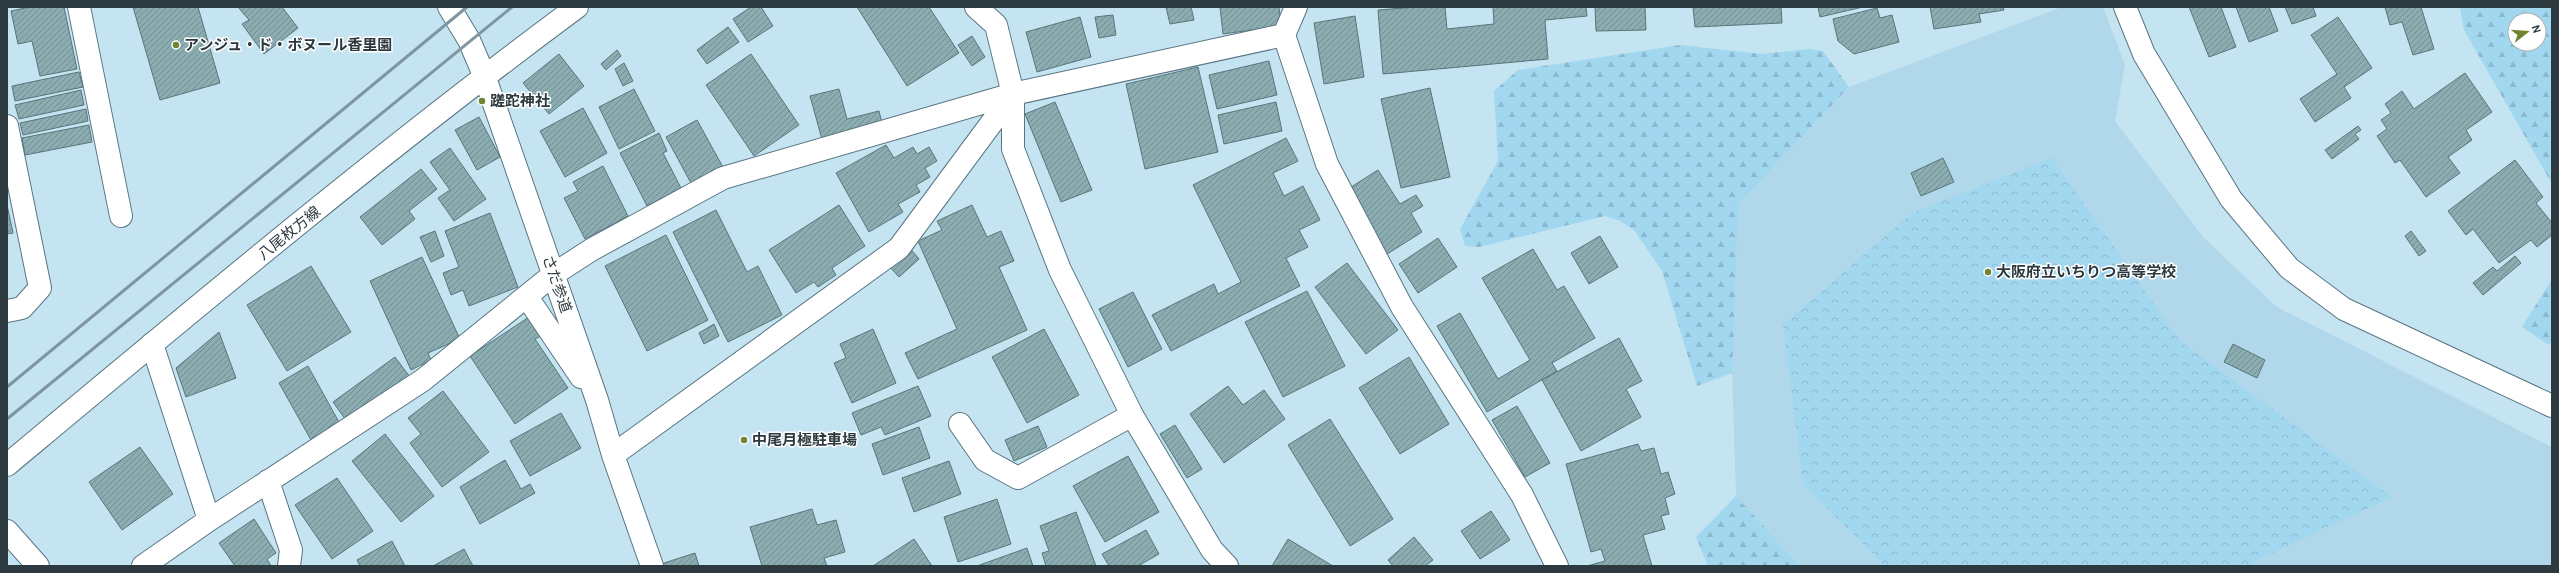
<svg xmlns="http://www.w3.org/2000/svg" width="2559" height="573" viewBox="0 0 2559 573" font-family="Cabin,'Noto Sans JP',sans-serif">
	<defs>
		<pattern id="forest-firs" width="22" height="20" patternUnits="userSpaceOnUse"><rect width="22" height="20" fill="#a2d7f0"/><path d="M5 1l3.5 6h-7zM16 11l3.5 6h-7z" fill="#8cb9cf"/></pattern>
		<pattern id="park-crowns" width="20" height="18" patternUnits="userSpaceOnUse"><rect width="20" height="18" fill="#a2d7f0"/><path d="M2 6a3 3 0 1 1 6 0M12 15a3 3 0 1 1 6 0" fill="none" stroke="#8cb9cf"/></pattern>
		<pattern id="building-hatch" width="6" height="6" patternUnits="userSpaceOnUse"><rect width="6" height="6" fill="#8badb1"/><path d="M-1 1l2-2M0 6l6-6M5 7l2-2" fill="none" stroke="#728e91"/></pattern>
	</defs>
	<rect width="100%" height="100%" fill="#c5e4f2"/>
	<path fill="#b1d8ea" d="M 2062,7 L 2103,7 L 2125,65 L 2115,121 L 2203,237 L 2277,307 L 2552,447 L 2552,566 L 1800,566 L 1736,496 L 1732,373 L 1739,204 L 1849,87 Z"/>
	<path fill="url(#forest-firs)" fill-rule="evenodd" d="M 2460,7 L 2552,7 L 2552,184 L 2464,30 ZM 2515,20 L 2539,20 L 2539,44 L 2515,44 Z
		M 1680,45 L 1762,54 L 1809,49 L 1823,51 L 1849,87 L 1739,204 L 1732,373 L 1697,386 L 1662,271 L 1634,230 L 1620,221 L 1605,216 L 1479,247 L 1465,246 L 1460,229 L 1498,161 L 1494,91 L 1518,70 Z
		M 2552,279 L 2552,340 L 2549,345 L 2522,327 Z
		M 1736,496 L 1800,566 L 1708,566 L 1696,537 Z"/>
	<path fill="url(#park-crowns)" d="M 2052,158 L 2180,341 L 2392,497 L 2245,566 L 1885,566 L 1803,484 L 1783,325 L 1912,213 Z"/>
	<path fill="url(#building-hatch)" stroke="#56767a" d="M 30,7 L 64,7 L 77,69 L 40,76 L 32,41 L 18,44 L 11,11 Z
		M 133,7 L 198,7 L 220,83 L 160,100 Z
		M 238,7 L 282,7 L 298,28 L 264,54 L 242,24 L 249,20 Z
		M 751,7 L 761,7 L 773,26 L 748,42 L 733,19 Z
		M 857,7 L 929,7 L 959,53 L 907,86 Z
		M 1166,7 L 1191,7 L 1194,20 L 1170,24 Z
		M 1220,7 L 1279,7 L 1281,26 L 1223,34 Z
		M 1416,7 L 1445,7 L 1447,29 L 1494,24 L 1493,7 L 1586,7 L 1587,16 L 1545,20 L 1548,59 L 1383,74 L 1378,10 Z
		M 1595,7 L 1645,7 L 1646,30 L 1596,31 Z
		M 1693,7 L 1781,7 L 1782,23 L 1695,27 Z
		M 1818,7 L 1863,7 L 1820,17 Z
		M 1930,7 L 2003,7 L 2004,10 L 1979,14 L 1981,22 L 1934,29 Z
		M 2189,7 L 2221,7 L 2236,47 L 2209,57 Z
		M 2236,7 L 2269,7 L 2278,31 L 2249,42 Z
		M 2285,7 L 2313,7 L 2316,16 L 2292,24 Z
		M 2385,7 L 2421,7 L 2434,49 L 2413,55 L 2402,22 L 2390,25 Z
		M 1877,8 L 1880,18 L 1892,15 L 1899,42 L 1854,54 L 1838,41 L 1833,19 Z
		M 1113,15 L 1116,35 L 1099,38 L 1095,17 Z
		M 1355,16 L 1364,77 L 1324,84 L 1314,23 Z
		M 1080,17 L 1091,57 L 1037,72 L 1026,32 Z
		M 2338,17 L 2372,68 L 2344,87 L 2351,98 L 2315,122 L 2300,99 L 2337,74 L 2311,35 Z
		M 728,27 L 739,42 L 707,64 L 697,50 Z
		M 972,36 L 985,57 L 972,66 L 958,45 Z
		M 617,50 L 621,56 L 606,70 L 601,64 Z
		M 559,54 L 584,86 L 549,114 L 523,83 Z
		M 751,54 L 799,125 L 754,156 L 706,85 Z
		M 1269,61 L 1277,95 L 1217,109 L 1209,75 Z
		M 624,63 L 633,81 L 623,86 L 615,69 Z
		M 1198,67 L 1218,152 L 1145,169 L 1126,84 Z
		M 79,72 L 83,87 L 15,101 L 12,86 Z
		M 2465,73 L 2492,112 L 2466,130 L 2472,140 L 2448,157 L 2460,173 L 2426,197 L 2400,160 L 2395,163 L 2377,136 L 2387,129 L 2381,120 L 2391,113 L 2385,104 L 2402,91 L 2414,109 Z
		M 1430,88 L 1450,177 L 1401,188 L 1381,99 Z
		M 634,89 L 655,131 L 619,149 L 599,107 Z
		M 839,89 L 847,119 L 879,111 L 883,127 L 823,143 L 810,96 Z
		M 81,90 L 84,105 L 19,119 L 15,105 Z
		M 1055,102 L 1092,190 L 1061,202 L 1025,114 Z
		M 1276,102 L 1282,131 L 1224,144 L 1218,115 Z
		M 583,108 L 607,153 L 565,177 L 540,131 Z
		M 86,109 L 88,121 L 23,135 L 20,123 Z
		M 479,117 L 500,157 L 477,170 L 455,130 Z
		M 697,120 L 724,169 L 692,185 L 666,137 Z
		M 89,125 L 92,142 L 25,155 L 22,138 Z
		M 2358,126 L 2361,130 L 2355,134 L 2359,139 L 2332,159 L 2325,150 Z
		M 659,133 L 667,151 L 663,153 L 681,188 L 647,206 L 620,153 Z
		M 1286,138 L 1298,161 L 1273,173 L 1284,196 L 1303,186 L 1320,220 L 1299,230 L 1308,247 L 1286,258 L 1300,286 L 1171,351 L 1152,315 L 1214,284 L 1218,294 L 1241,282 L 1193,185 Z
		M 886,145 L 894,158 L 913,147 L 917,154 L 929,147 L 937,161 L 925,168 L 930,177 L 916,185 L 920,192 L 898,204 L 903,212 L 869,232 L 836,173 Z
		M 450,148 L 486,199 L 454,221 L 438,198 L 450,190 L 430,162 Z
		M 1943,158 L 1954,182 L 1921,196 L 1911,173 Z
		M 2515,160 L 2543,197 L 2536,203 L 2552,223 L 2552,235 L 2537,247 L 2531,240 L 2499,263 L 2473,229 L 2466,235 L 2448,211 Z
		M 603,166 L 628,216 L 585,239 L 564,198 L 578,191 L 573,182 Z
		M 421,169 L 437,189 L 409,211 L 415,219 L 382,245 L 360,217 Z
		M 1378,170 L 1400,204 L 1416,195 L 1423,206 L 1411,213 L 1422,232 L 1384,256 L 1348,189 Z
		M 7,205 L 13,233 L 7,234 Z
		M 839,205 L 865,246 L 832,268 L 836,275 L 818,287 L 814,282 L 796,293 L 769,250 Z
		M 972,205 L 987,237 L 1001,231 L 1014,261 L 999,267 L 1027,330 L 918,379 L 905,353 L 957,329 L 918,241 L 942,230 L 937,221 Z
		M 716,210 L 747,272 L 758,266 L 782,315 L 728,342 L 673,232 Z
		M 490,213 L 518,287 L 469,306 L 463,290 L 451,295 L 443,273 L 459,267 L 445,231 Z
		M 435,231 L 444,256 L 431,262 L 420,237 Z
		M 2411,231 L 2426,251 L 2419,256 L 2405,236 Z
		M 666,235 L 708,320 L 647,351 L 605,266 Z
		M 1600,236 L 1618,267 L 1589,284 L 1571,253 Z
		M 1438,238 L 1457,267 L 1418,293 L 1399,264 Z
		M 909,247 L 919,259 L 899,277 L 889,266 Z
		M 1533,249 L 1557,290 L 1564,286 L 1595,338 L 1552,363 L 1557,371 L 1487,412 L 1437,326 L 1460,313 L 1498,379 L 1530,360 L 1482,278 Z
		M 2515,256 L 2521,263 L 2483,295 L 2473,283 L 2493,267 L 2497,271 Z
		M 422,257 L 460,339 L 428,353 L 431,360 L 411,370 L 370,281 Z
		M 1347,263 L 1398,330 L 1366,354 L 1315,287 Z
		M 311,266 L 351,332 L 287,371 L 247,305 Z
		M 1307,291 L 1345,366 L 1283,397 L 1245,322 Z
		M 1133,292 L 1162,349 L 1128,367 L 1099,309 Z
		M 529,317 L 541,336 L 535,339 L 568,388 L 515,424 L 470,356 Z
		M 714,324 L 719,336 L 704,344 L 699,333 Z
		M 873,329 L 896,383 L 852,403 L 834,363 L 846,358 L 840,344 Z
		M 1044,329 L 1079,395 L 1027,423 L 992,357 Z
		M 219,332 L 236,378 L 186,397 L 176,368 Z
		M 1619,338 L 1642,381 L 1626,389 L 1641,417 L 1581,451 L 1542,380 Z
		M 2233,344 L 2265,360 L 2257,378 L 2224,362 Z
		M 395,357 L 410,377 L 348,423 L 333,402 Z
		M 1409,357 L 1449,424 L 1400,454 L 1359,388 Z
		M 308,366 L 340,424 L 311,440 L 279,383 Z
		M 918,386 L 931,416 L 885,435 L 881,427 L 861,435 L 852,413 Z
		M 1228,386 L 1243,405 L 1264,390 L 1285,419 L 1224,463 L 1190,414 Z
		M 443,391 L 489,452 L 442,487 L 410,443 L 421,434 L 408,418 Z
		M 1517,406 L 1550,463 L 1525,477 L 1492,420 Z
		M 561,413 L 581,448 L 530,476 L 510,441 Z
		M 1330,419 L 1393,519 L 1350,546 L 1288,445 Z
		M 1175,425 L 1202,469 L 1187,478 L 1160,434 Z
		M 1038,426 L 1047,447 L 1014,461 L 1005,440 Z
		M 919,427 L 930,458 L 883,475 L 872,444 Z
		M 385,434 L 434,496 L 401,522 L 352,461 Z
		M 1638,444 L 1641,451 L 1654,448 L 1661,474 L 1668,472 L 1675,494 L 1665,498 L 1669,514 L 1661,516 L 1665,529 L 1643,535 L 1652,566 L 1587,566 L 1605,561 L 1601,549 L 1591,552 L 1566,464 Z
		M 140,447 L 173,494 L 122,530 L 89,482 Z
		M 1128,456 L 1159,512 L 1105,542 L 1073,486 Z
		M 505,460 L 521,489 L 530,484 L 535,493 L 480,524 L 460,487 Z
		M 949,461 L 961,494 L 914,512 L 902,478 Z
		M 337,478 L 373,531 L 332,559 L 295,505 Z
		M 997,499 L 1011,544 L 958,562 L 944,517 Z
		M 812,509 L 817,525 L 836,520 L 845,552 L 824,558 L 827,566 L 762,566 L 750,527 Z
		M 1491,511 L 1510,540 L 1480,559 L 1461,531 Z
		M 1076,512 L 1096,566 L 1046,566 L 1042,553 L 1049,551 L 1040,526 Z
		M 254,519 L 276,553 L 267,559 L 271,566 L 235,566 L 219,543 Z
		M 1146,530 L 1159,554 L 1138,566 L 1109,566 L 1102,554 Z
		M 1414,537 L 1433,560 L 1425,566 L 1393,566 L 1388,560 Z
		M 914,539 L 932,566 L 873,566 Z
		M 1288,539 L 1333,566 L 1272,566 Z
		M 392,541 L 405,566 L 360,566 L 357,560 Z
		M 1027,548 L 1033,566 L 977,566 Z
		M 464,549 L 473,566 L 433,566 Z
		M 695,553 L 699,566 L 661,566 L 661,564 Z"/>
	<g fill="none" stroke-linecap="round" stroke-linejoin="round">
		<g stroke="#597582" stroke-width="24">
			<path id="lane" d="M 79,7 L 121,216
				M 960,424 L 985,460 L 1018,478 L 1132,415"/>
		</g>
		<g stroke="#597582" stroke-width="24">
			<path id="street" d="M 449,7 L 469,40 L 484,75 L 597,400 L 613,455 L 652,566
				M 976,7 L 996,25 L 1013,94 L 1013,149 L 1060,270 L 1132,415 L 1212,550 L 1227,566
				M 1296,7 L 1284,35 L 1327,164 L 1402,307 L 1522,495 L 1557,566
				M 2125,7 L 2144,54 L 2231,199 L 2289,268 L 2344,309 L 2552,406
				M 7,126 L 40,288 L 22,308 L 7,311
				M 527,297 L 581,377
				M 152,344 L 209,520
				M 613,455 L 899,248 L 1013,94
				M 268,481 L 291,550 L 289,566
				M 143,566 L 209,520 L 423,380 L 554,274 L 591,250 L 723,178 L 1013,94 L 1284,35"/>
		</g>
		<g stroke="#597582" stroke-width="24">
			<path id="secondary" d="M 7,531 L 38,566"/>
		</g>
		<g stroke="#597582" stroke-width="24">
			<path id="primary" d="M 7,465 C 194,309 381,152 577,7"/>
		</g>
		<use href="#lane" stroke="#fff" stroke-width="22"/>
		<use href="#street" stroke="#fff" stroke-width="22"/>
		<use href="#secondary" stroke="#fff" stroke-width="22"/>
		<use href="#primary" stroke="#fff" stroke-width="22"/>
		<path stroke="#7f96a0" stroke-width="3" d="M 7,387 L 467,7
			M 7,419 L 512,7"/>
	</g>
	<g fill="#708332" stroke="#fff" stroke-width="1.5">
		<circle cx="176" cy="45" r="4"/>
		<circle cx="482" cy="101" r="4"/>
		<circle cx="1988" cy="272" r="4"/>
		<circle cx="744" cy="440" r="4"/>
	</g>
	<g text-anchor="middle" stroke-width="3" stroke-linejoin="round" paint-order="stroke">
		<g font-size="15" font-weight="bold" fill="#2c393e" stroke="#fff" text-anchor="start">
			<text x="184" y="50">アンジュ・ド・ボヌール香里園</text>
			<text x="490" y="106">蹉跎神社</text>
			<text x="1996" y="277">大阪府立いちりつ高等学校</text>
			<text x="752" y="445">中尾月極駐車場</text>
		</g>
		<g font-size="15" fill="#2c393e" stroke="#fff">
			<text transform="translate(289 233) rotate(-39)" y="5">八尾枚方線</text>
			<text transform="translate(557 284) rotate(71)" y="5">さだ参道</text>
		</g>
	</g>
	<rect width="2559" height="573" fill="none" stroke="#2c393e" stroke-width="16"/>
	<g transform="translate(2527 32) rotate(73)"><circle r="19" fill="#ffffff" stroke="#abb0b2"/>
	<path d="M0-3L7 15L0 10L-7 15Z" fill="#708332"/>
	<text y="-6" font-size="11" font-weight="bold" text-anchor="middle" fill="#2c393e">N</text>
	</g>
</svg>
